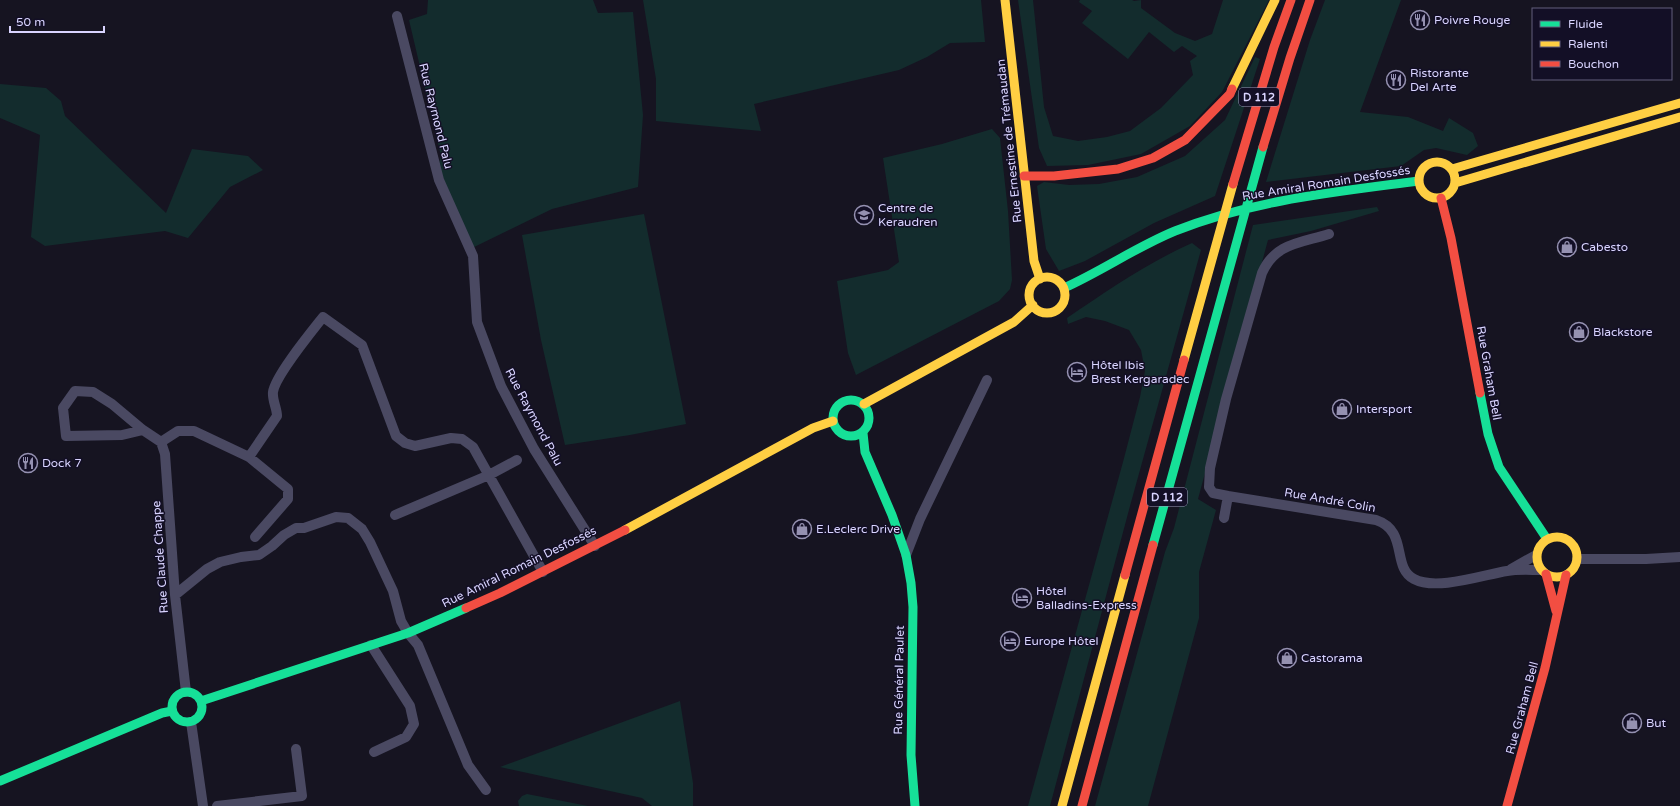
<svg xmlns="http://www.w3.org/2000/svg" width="1680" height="806" viewBox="0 0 1680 806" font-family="'Varela Round',sans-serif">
	<rect width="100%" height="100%" fill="#161421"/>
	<path fill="#132c2d" d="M 428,0 L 593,0 L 598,13 L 633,12 L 643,115 L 638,187 L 552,209 L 466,251 L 435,177 L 441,156 L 409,20 L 427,14 Z
		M 643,0 L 981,0 L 985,42 L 950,43 L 927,57 L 899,70 L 754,104 L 761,131 L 656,121 L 656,79 Z
		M 1018,0 L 1033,0 L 1044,107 L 1053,136 L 1078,141 L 1107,137 L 1130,131 L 1161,108 L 1193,75 L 1190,61 L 1197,56 L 1182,46 L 1174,52 L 1149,32 L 1128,59 L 1082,23 L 1092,11 L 1079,2 L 1080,0 L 1132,0 L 1134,1 L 1141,0 L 1141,8 L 1175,33 L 1195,41 L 1212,34 L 1223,0 L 1269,0 L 1222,92 L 1190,126 L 1141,154 L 1088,165 L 1047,166 L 1039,148 Z
		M 1325,0 L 1401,0 L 1360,112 L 1408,117 L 1443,131 L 1449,118 L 1473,133 L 1478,146 L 1467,155 L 1436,148 L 1424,150 L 1401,166 L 1266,182 L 1310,40 Z
		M 1255,57 L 1260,59 L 1215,196 L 1154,223 L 1085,261 L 1059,271 L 1046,249 L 1037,186 L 1044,182 L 1069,185 L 1099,184 L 1137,177 L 1185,156 L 1225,120 Z
		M 0,84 L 46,88 L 61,101 L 65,116 L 166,213 L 192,149 L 248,156 L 263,170 L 230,187 L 188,238 L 165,231 L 45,246 L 31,237 L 40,135 L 0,118 Z
		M 992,129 L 1000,138 L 1008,211 L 1012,280 L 1010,289 L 999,301 L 856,375 L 848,353 L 837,281 L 888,270 L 899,262 L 883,158 L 942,144 Z
		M 1377,207 L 1379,211 L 1311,231 L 1268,240 L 1198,499 L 1216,510 L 1199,572 L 1199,618 L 1148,806 L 1095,806 L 1165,552 L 1174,528 L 1253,225 Z
		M 644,214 L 686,424 L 630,435 L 565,445 L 541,340 L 522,235 Z
		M 1192,243 L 1201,250 L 1130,506 L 1050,806 L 1028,806 L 1123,462 L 1140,397 L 1145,371 L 1141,350 L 1129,330 L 1105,321 L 1086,317 L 1068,324 L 1067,318 C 1107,291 1147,263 1192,243 Z
		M 680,701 L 693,783 L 693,806 L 652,806 L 642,798 L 500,767 Z
		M 527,794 L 588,806 L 519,806 L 518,801 L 522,796 Z"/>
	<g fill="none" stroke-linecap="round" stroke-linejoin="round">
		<path stroke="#4a4962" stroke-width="10" d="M 397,16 L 439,180 L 473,256 L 477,322 L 501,386 L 534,449 L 595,546
			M 143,430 L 122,435 L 66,436 L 63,408 L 75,391 L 93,392 L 112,404 L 143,430 L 161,442 L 165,454 L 175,595 L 186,692
			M 161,442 L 178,431 L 194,431 L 249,457 L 288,489 L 288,499 L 255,537
			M 249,457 L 277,416 C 277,408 272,400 273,392 C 275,376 312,331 323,317 L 362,345 L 396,436 L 405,443 L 415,446 L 451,438 L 462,439 L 473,447 L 543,572
			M 1228,496 L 1213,493 L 1209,487 L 1210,468 L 1226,399 L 1262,273 C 1275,243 1301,243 1329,234
			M 395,515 L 489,475 L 517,460
			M 1224,518 L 1228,496 L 1376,520 C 1409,531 1391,567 1414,579 C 1436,591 1483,575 1507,571 C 1518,569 1530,570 1541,570
			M 906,555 L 920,519 L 987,380
			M 1577,559 L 1646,559 L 1680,557
			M 1511,569 L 1536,555
			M 175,595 L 207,569 L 220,562 L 241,557 L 259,555 L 272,546 L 284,535 L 296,528 L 304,528 L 336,517 L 348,518 L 362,529 L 370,542 L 393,591 L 401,621 L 408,633 L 418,645 L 468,765 L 486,790
			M 371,645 L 410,706 L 414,724 L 406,737 L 374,752
			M 191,722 L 203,806
			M 217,806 L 302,796 L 296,749"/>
		<path stroke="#16e098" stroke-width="9" d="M 1064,288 C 1102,271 1136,247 1175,231 C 1253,200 1335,192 1418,181
			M 1480,393 L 1488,434 L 1499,467 L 1547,539
			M833 418a18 18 0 1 1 36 0a18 18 0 1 1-36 0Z
			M 863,433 L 865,452 L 892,515 L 906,555 L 911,583 L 913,607 L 911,755 L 915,806
			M 1153,545 L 1263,147
			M172 707a15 15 0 1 1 30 0a15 15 0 1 1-30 0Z
			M 201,701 L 408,633 L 466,608
			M 0,781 L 162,713 L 172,711"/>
		<path stroke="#ffcf43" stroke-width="9" d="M 1005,0 L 1034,261 L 1040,279
			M 1232,89 L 1275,0
			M1419 180a18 18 0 1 1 36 0a18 18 0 1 1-36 0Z
			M 1452,169 L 1680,103
			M 1455,183 L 1680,117
			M1029 295a18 18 0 1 1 36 0a18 18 0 1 1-36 0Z
			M 1184,360 L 1233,184
			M 864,404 L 1014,322 L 1033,305
			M 625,530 L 813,428 L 833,421
			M1537 557a20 20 0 1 1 40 0a20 20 0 1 1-40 0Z
			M 1062,806 L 1125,575"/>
		<path stroke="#f24e42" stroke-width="9" d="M 1263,147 L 1290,58 L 1310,0
			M 1024,176 L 1054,176 L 1118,169 L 1153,158 L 1185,140 L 1230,94 L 1232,89
			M 1233,184 L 1274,47 L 1291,0
			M 1441,198 L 1451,238 L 1480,393
			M 1546,574 L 1556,611
			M 1125,575 L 1184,360
			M 466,608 L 500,593 L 625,530
			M 1082,806 L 1153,545
			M 1507,806 L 1545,668 L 1566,575"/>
	</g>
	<defs>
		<g id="restaurant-ring" transform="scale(1)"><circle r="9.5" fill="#130f26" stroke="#9591b1" stroke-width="1.5"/><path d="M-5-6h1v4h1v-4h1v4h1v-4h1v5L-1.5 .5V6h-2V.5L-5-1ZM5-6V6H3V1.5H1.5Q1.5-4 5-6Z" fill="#9591b1"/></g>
		<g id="university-ring" transform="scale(1)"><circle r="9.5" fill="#130f26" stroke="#9591b1" stroke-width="1.5"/><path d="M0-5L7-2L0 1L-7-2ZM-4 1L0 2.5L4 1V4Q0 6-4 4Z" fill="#9591b1"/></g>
		<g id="shop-ring" transform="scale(1)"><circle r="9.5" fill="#130f26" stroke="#9591b1" stroke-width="1.5"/><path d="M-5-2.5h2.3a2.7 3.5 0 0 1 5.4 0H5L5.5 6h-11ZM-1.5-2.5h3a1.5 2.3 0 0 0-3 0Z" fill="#9591b1"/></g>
		<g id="hotel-ring" transform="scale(1)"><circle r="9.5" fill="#130f26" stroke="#9591b1" stroke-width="1.5"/><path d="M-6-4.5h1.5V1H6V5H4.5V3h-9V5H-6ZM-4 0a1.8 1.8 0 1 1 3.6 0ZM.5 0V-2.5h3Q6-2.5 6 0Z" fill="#9591b1"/></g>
	</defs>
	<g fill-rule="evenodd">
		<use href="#restaurant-ring" x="1420" y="20"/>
		<use href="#restaurant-ring" x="1396" y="80"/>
		<use href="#university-ring" x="864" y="215"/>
		<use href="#shop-ring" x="1567" y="247"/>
		<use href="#shop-ring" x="1579" y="332"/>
		<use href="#hotel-ring" x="1077" y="372"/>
		<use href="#shop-ring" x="1342" y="409"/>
		<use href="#restaurant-ring" x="28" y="463"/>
		<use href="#shop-ring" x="802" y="529"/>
		<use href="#hotel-ring" x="1022" y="598"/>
		<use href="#hotel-ring" x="1010" y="641"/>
		<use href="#shop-ring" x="1287" y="658"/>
		<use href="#shop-ring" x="1632" y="723"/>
	</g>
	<g text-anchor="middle" stroke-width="3" stroke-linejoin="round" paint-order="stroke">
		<g fill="#130f26" stroke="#9e99be" stroke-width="1">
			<rect x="1239" y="88" width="40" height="18" rx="3"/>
			<rect x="1147" y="488" width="40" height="18" rx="3"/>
		</g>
		<g font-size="11" font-weight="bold" fill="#d9d4ff">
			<text x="1259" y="101">D 112</text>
			<text x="1167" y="501">D 112</text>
		</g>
		<g font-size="12" fill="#d9d4ff" stroke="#130f26" text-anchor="start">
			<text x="1434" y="24">Poivre Rouge</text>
			<text x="1410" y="77">Ristorante<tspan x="1410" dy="14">Del Arte</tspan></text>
			<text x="878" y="212">Centre de<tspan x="878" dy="14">Keraudren</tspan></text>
			<text x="1581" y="251">Cabesto</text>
			<text x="1593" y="336">Blackstore</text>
			<text x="1091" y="369">Hôtel Ibis<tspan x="1091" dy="14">Brest Kergaradec</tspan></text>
			<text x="1356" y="413">Intersport</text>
			<text x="42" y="467">Dock 7</text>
			<text x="816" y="533">E.Leclerc Drive</text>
			<text x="1036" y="595">Hôtel<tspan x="1036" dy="14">Balladins-Express</tspan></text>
			<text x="1024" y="645">Europe Hôtel</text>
			<text x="1301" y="662">Castorama</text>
			<text x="1646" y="727">But</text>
		</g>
		<g font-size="12" fill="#d9d4ff" stroke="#130f26">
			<text transform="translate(436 116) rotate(76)" y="4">Rue Raymond Palu</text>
			<text transform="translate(1009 141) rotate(-96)" y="4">Rue Ernestine de Trémaudan</text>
			<text transform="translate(1326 183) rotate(-9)" y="4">Rue Amiral Romain Desfossés</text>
			<text transform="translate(1489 373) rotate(80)" y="4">Rue Graham Bell</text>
			<text transform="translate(534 417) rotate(62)" y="4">Rue Raymond Palu</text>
			<text transform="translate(1330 500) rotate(10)" y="4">Rue André Colin</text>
			<text transform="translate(160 557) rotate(-94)" y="4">Rue Claude Chappe</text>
			<text transform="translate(519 567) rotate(-26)" y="4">Rue Amiral Romain Desfossés</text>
			<text transform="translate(899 680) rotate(-89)" y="4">Rue Général Paulet</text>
			<text transform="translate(1522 708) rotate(-75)" y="4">Rue Graham Bell</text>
		</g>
	</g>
	<rect x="1532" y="8" width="140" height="72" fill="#130f26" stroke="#625e7d"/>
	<rect x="1540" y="21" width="20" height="6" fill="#16e098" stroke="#625e7d"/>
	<text x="1568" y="28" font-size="12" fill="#d9d4ff">Fluide</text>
	<rect x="1540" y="41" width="20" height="6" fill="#ffcf43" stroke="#625e7d"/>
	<text x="1568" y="48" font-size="12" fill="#d9d4ff">Ralenti</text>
	<rect x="1540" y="61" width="20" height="6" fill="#f24e42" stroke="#625e7d"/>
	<text x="1568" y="68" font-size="12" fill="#d9d4ff">Bouchon</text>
	<path d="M10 26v6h94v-6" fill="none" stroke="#d9d4ff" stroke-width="2"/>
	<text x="16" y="26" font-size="12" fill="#d9d4ff" stroke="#130f26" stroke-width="3" paint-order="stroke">50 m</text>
</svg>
